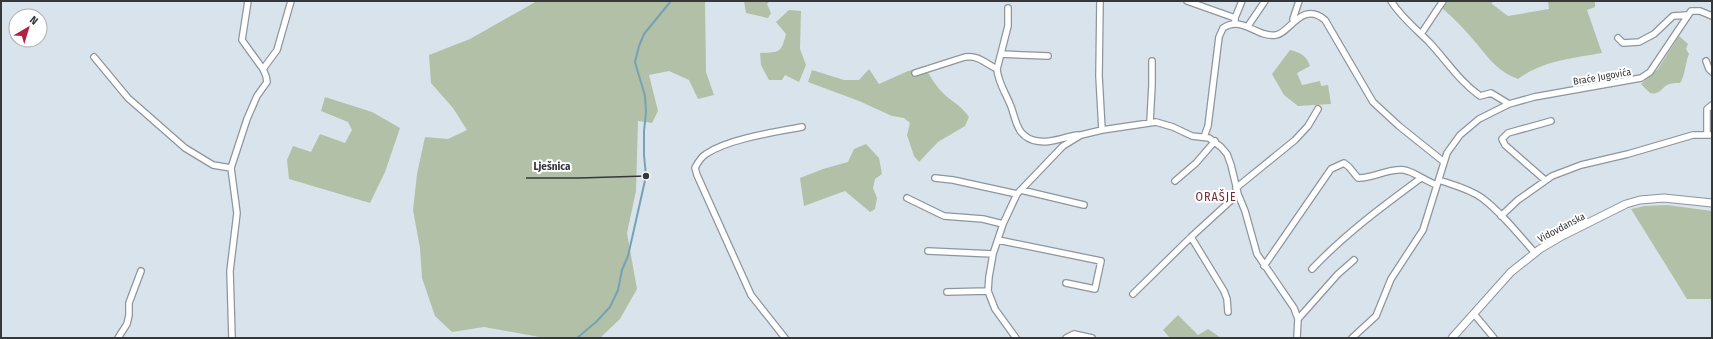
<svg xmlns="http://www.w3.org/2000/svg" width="1713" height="339" viewBox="0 0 1713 339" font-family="'Fira Sans Condensed',sans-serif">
	<rect width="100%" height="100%" fill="#d9e3ec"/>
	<path fill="#b2c0a7" d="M 537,1 L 705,1 L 706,72 L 714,95 L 698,99 L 689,80 L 669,71 L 649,75 L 658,111 L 652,123 L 638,121 L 636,191 L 627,233 L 637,289 L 620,319 L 600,338 L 545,338 L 484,327 L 452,332 L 435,316 L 422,278 L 420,248 L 413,210 L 417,174 L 425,137 L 448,139 L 467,130 L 453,108 L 431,83 L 429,55 L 470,39 Z
		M 744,1 L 770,1 L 767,4 L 771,13 L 768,18 L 746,13 Z
		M 1448,1 L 1492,1 L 1492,4 L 1508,16 L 1549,9 L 1548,1 L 1595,1 L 1595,7 L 1587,10 L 1602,53 C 1573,58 1542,61 1518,79 C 1500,73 1488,58 1477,44 C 1466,31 1455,19 1442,8 Z
		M 789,10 L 801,11 L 800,49 L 806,65 L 799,82 L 785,75 L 782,80 L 769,80 L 761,65 L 760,53 C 779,52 781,54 786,34 L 776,22 Z
		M 1679,36 L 1688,44 L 1686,49 L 1689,54 C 1685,64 1685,76 1680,83 C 1676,83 1671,83 1667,85 C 1661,89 1659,95 1650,93 L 1641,84 L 1658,69 Z
		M 1290,50 C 1301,53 1306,55 1310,66 L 1297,73 L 1302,85 L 1320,81 L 1321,86 L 1328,85 L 1331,104 L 1298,106 L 1284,95 L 1272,74 Z
		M 924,66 C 930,76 935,85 943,93 C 951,101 963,107 969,117 L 965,126 L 938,142 L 919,162 L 914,156 L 907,135 L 910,123 L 904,118 L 892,116 L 859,101 L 808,82 L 812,70 L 844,80 L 859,80 L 869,69 L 879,84 L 908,71 Z
		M 325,97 L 372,112 L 400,128 L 385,172 L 370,203 L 289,179 L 287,160 L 293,146 L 311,152 L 320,134 L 345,143 L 352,130 L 348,122 L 321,111 Z
		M 866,144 L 879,158 L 882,174 L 875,179 L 873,188 L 877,198 L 875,209 L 870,212 L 845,191 L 804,206 L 800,178 L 823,169 L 848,162 L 854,149 Z
		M 1667,205 L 1712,211 L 1712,299 L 1687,299 L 1631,209 L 1645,206 Z
		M 1178,315 L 1198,335 L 1208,329 L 1221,338 L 1170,338 L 1163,330 Z"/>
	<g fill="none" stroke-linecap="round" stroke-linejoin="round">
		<path stroke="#73a3b5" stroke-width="2" d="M 577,338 L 596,322 L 610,307 L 618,290 L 622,270 L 628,256 L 646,176 L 644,155 L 644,131 L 646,112 L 645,96 L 635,62 L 639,46 L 644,34 L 671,1"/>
		<g stroke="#8d959d" stroke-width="8">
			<path id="minor" d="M 1100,1 L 1099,76 L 1102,130 L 1156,122 L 1173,127 L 1192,136 L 1209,138 L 1221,147 L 1227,154 L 1231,165 L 1238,194 L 1245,211 L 1257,254 L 1294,308 L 1298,319 L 1297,338
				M 1187,1 L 1235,18 L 1235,23
				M 1391,1 C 1401,17 1415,28 1429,42 C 1446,60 1459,81 1480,96 L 1491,93 L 1509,104
				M 1235,18 L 1242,1
				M 1293,19 L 1299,1
				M 1248,26 L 1265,1
				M 1421,34 L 1443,1
				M 1618,38 L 1623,43 L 1639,42 L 1654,34 L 1673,16 L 1687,15
				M 1001,54 L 1048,56
				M 94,57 L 128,98 L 185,148 L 213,165 L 231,168
				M 1706,61 L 1709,69 L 1712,72
				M 263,69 L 277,50 L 291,1
				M 997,69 L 1008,26 L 1008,8
				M 915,73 L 965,57 C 979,55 986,64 997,69 C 998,82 1005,92 1010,104 C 1014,113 1015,124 1021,132 C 1025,137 1030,140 1037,141 C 1051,144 1065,136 1079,135
				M 1150,122 L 1152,85 L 1152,61
				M 1707,134 L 1707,109 L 1712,105
				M 1204,137 L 1208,126 L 1219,37 L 1223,28 C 1242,15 1257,38 1276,35 C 1289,34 1302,0 1325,20 L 1373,102 L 1399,126 L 1444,162
				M 935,178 L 953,180 L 1017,194
				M 1439,180 C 1453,185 1470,189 1482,198 C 1502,213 1518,234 1535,253
				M 1545,180 L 1505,145 L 1502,139 L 1508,133 L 1551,121
				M 1175,181 L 1196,163 L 1215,141
				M 1236,188 L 1295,140 L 1308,126 L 1318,109
				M 1021,190 L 1084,205
				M 907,198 L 944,216 L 983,219 L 1003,224
				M 1501,216 L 1518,200 L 1552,176 L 1581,165 L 1628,154 L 1693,135 L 1712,135
				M 1191,237 L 1224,291 L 1227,299 L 1228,312
				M 998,240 L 1101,261 L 1095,289 L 1066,283
				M 928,251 L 993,254
				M 1264,266 L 1331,169 L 1344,163 L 1349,167 L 1358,178 C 1371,179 1389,168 1404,170 C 1413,171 1427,182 1437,185
				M 1312,269 C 1345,234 1383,206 1421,178
				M 947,292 L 988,291
				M 1133,294 L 1191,237 L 1238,194
				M 1474,314 L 1494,338
				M 1298,319 L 1338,274 L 1354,260
				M 118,338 L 127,324 L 129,315 L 129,303 L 141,271
				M 232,338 L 230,271 L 237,213 L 231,168 L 247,119 L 257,96 L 267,82 L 266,76 L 263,69 L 242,40 L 248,1
				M 785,338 L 751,295 L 697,175 L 695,168 C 698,162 701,157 706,154 C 728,139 775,132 802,127
				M 1016,338 L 995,309 L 988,291 L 989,277 L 993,254 L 1003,224 L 1017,194 L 1063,146 L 1081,135 L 1102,130
				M 1066,338 L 1074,334 L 1092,338
				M 1352,338 L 1376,316 L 1391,279 L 1423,230 L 1447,153 L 1460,135 L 1479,119 L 1509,104 L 1534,97 L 1641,78 L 1650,72 L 1691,11 L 1700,11 L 1712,16"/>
		</g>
		<g stroke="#8d959d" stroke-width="9">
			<path id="tertiary" d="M 1452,338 L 1511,272 L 1540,249 L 1562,236 L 1626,204 L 1640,200 L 1664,198 L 1712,203"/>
		</g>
		<use href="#minor" stroke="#fff" stroke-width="5.5"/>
		<use href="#tertiary" stroke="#fff" stroke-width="7"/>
	</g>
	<g text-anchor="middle" stroke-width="4" stroke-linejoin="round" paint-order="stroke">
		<g font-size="10" fill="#34383b" stroke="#fff">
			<text transform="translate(1602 76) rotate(-10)" y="4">Braće Jugovića</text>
			<text transform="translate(1561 227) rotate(-28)" y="4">Vidovdanska</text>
		</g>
		<g font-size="12" letter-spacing="1" fill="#732c35" stroke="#fff">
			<text x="1216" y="201">ORAŠJE</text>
		</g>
	</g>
	<path fill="none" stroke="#34383b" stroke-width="1.5" d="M646 176L579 178H526"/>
	<circle fill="#34383b" stroke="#fff" stroke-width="1.5" cx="646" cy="176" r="4"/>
	<g font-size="11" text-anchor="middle" font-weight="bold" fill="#34383b" stroke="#fff" stroke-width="4" stroke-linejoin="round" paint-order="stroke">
		<text x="552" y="170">Lješnica</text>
	</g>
	<rect width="1713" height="339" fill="none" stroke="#34383b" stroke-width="4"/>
	<g transform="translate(28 28) rotate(38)"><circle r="19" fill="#ffffff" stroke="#aeafb1"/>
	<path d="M0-3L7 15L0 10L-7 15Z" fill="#b32142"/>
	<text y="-6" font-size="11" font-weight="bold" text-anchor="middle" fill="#34383b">N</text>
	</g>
</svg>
